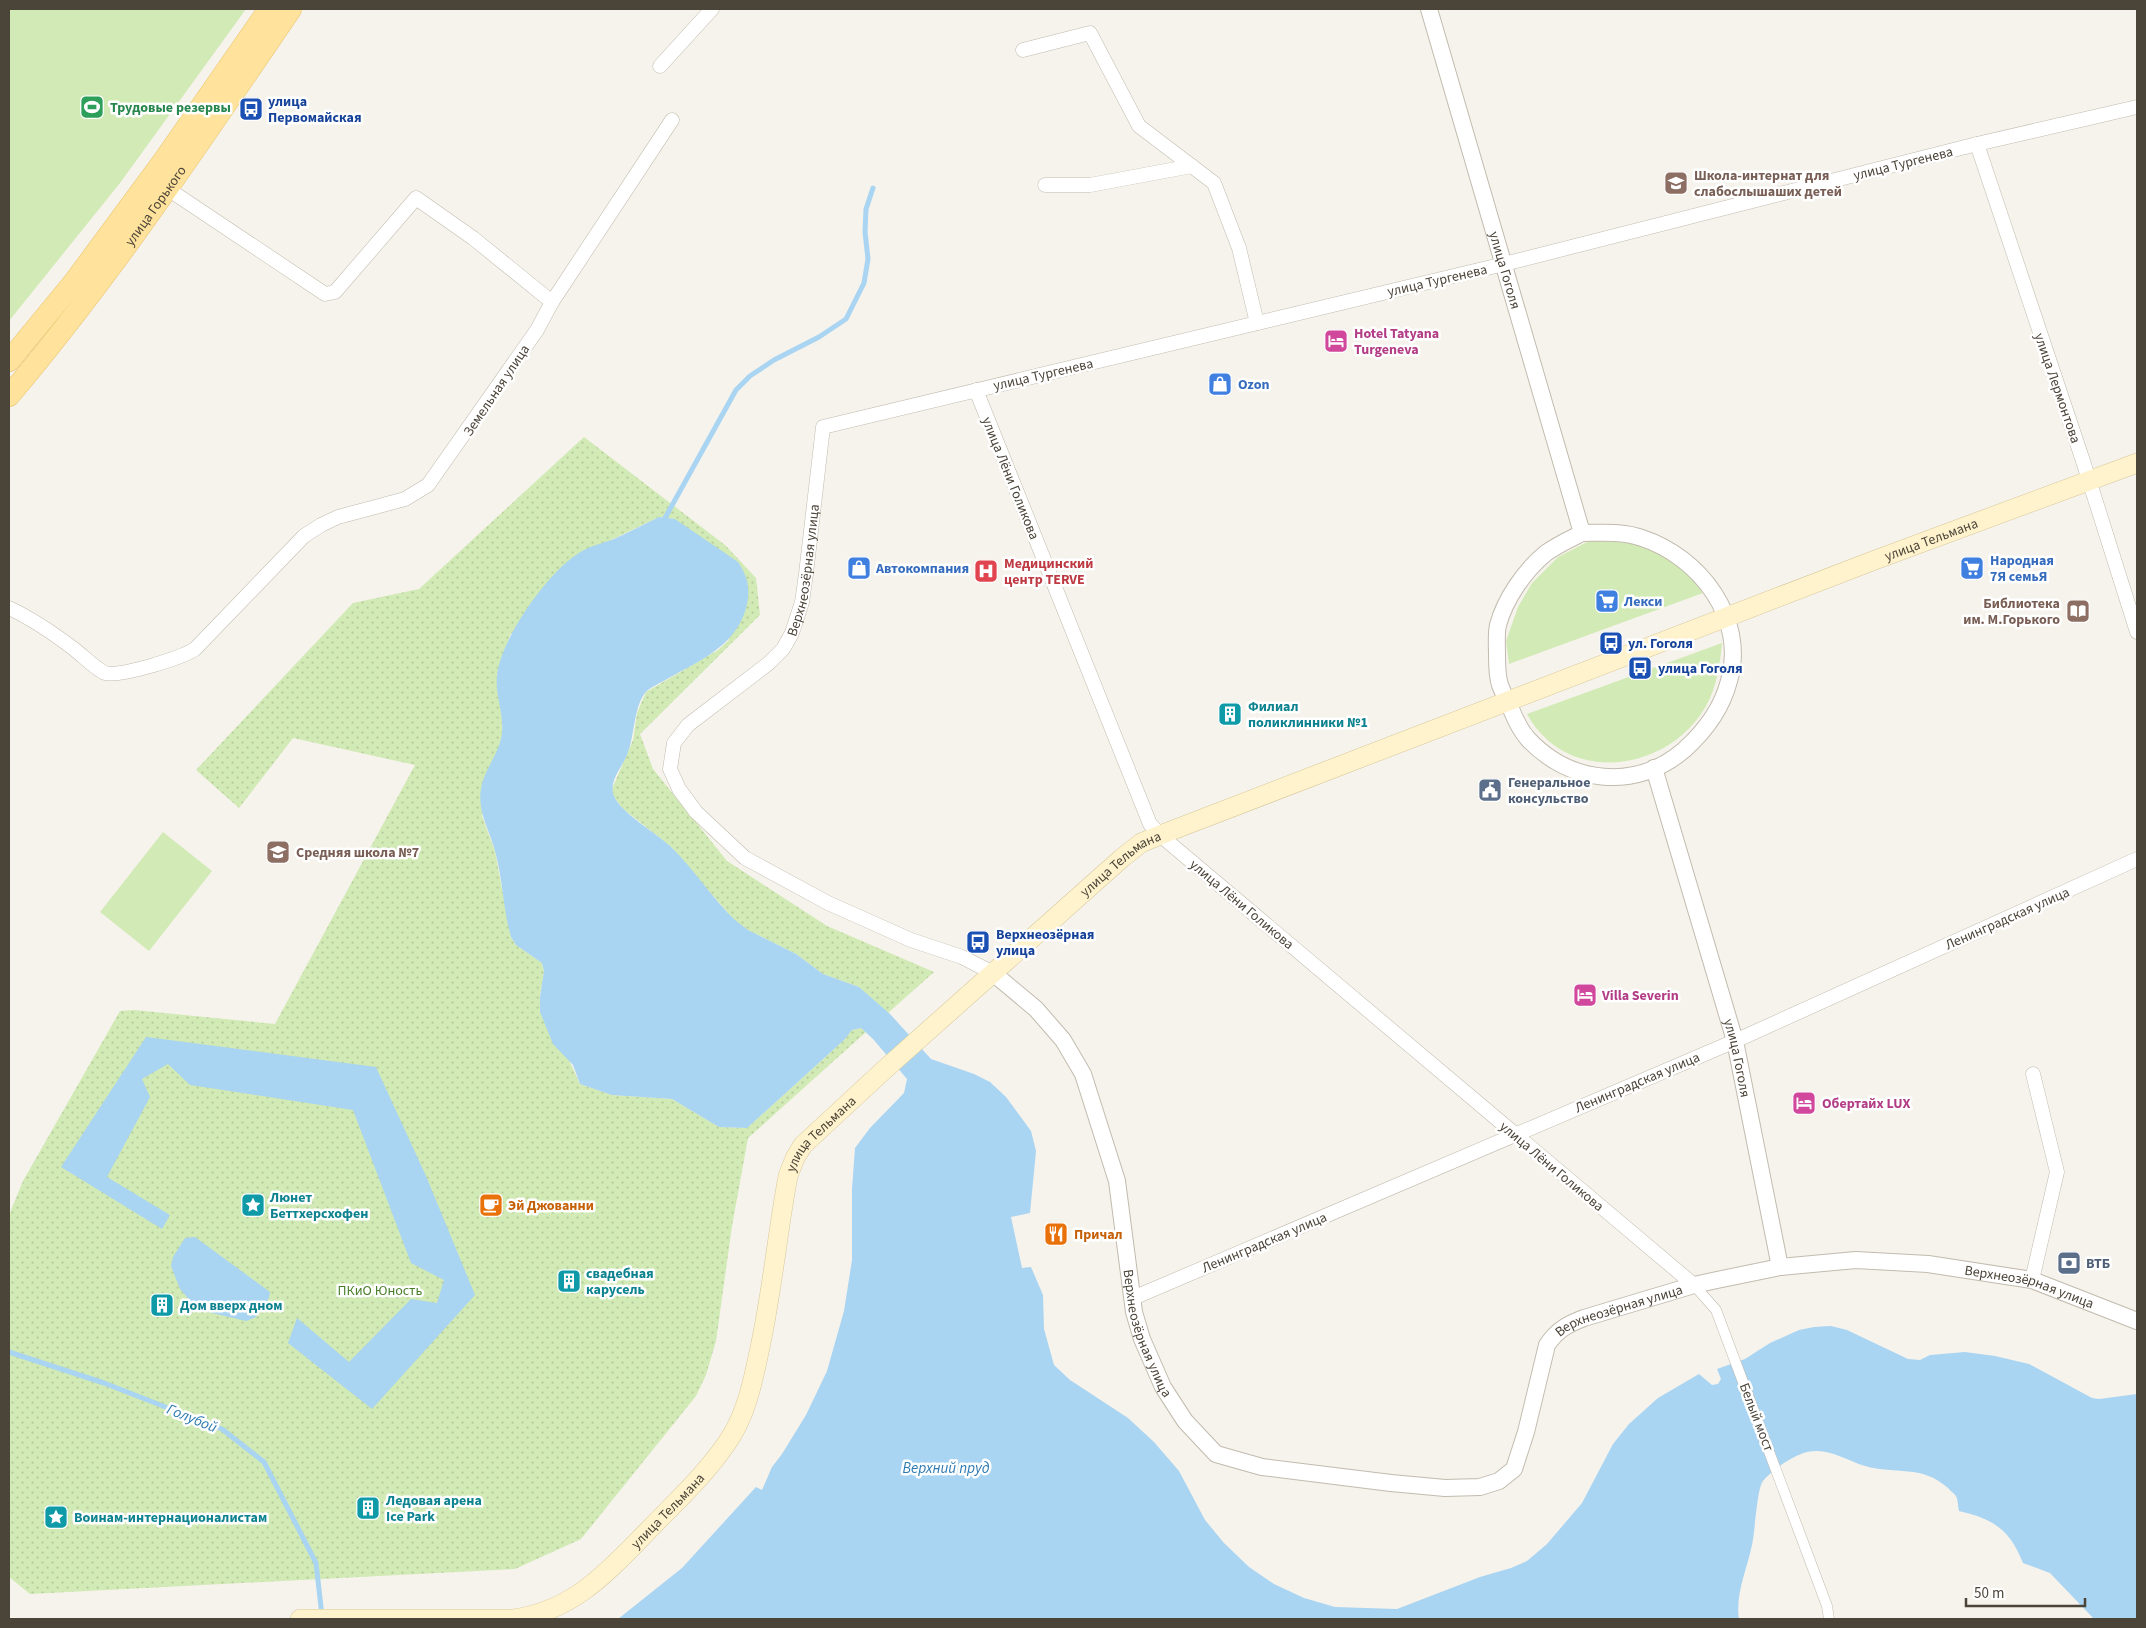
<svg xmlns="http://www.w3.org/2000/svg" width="2146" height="1628" viewBox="0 0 2146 1628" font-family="'Source Sans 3',sans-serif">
	<defs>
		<pattern id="park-dots" width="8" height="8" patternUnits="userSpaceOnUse" patternTransform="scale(1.25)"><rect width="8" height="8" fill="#d2eab5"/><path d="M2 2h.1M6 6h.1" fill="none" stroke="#b6ca9c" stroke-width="1.8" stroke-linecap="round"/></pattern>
	</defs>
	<rect width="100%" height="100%" fill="#f6f3ec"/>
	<path fill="#d2eab5" d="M 9,9 L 246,9 L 120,183 L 9,321 Z
		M 1589,541 C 1625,541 1656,544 1684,569 C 1691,576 1699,584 1703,593 L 1509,664 L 1506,641 L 1518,607 L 1532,583 L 1558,557 Z
		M 1722,643 C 1720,664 1717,687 1706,706 C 1668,773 1566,786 1527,714 Z
		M 163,832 L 212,871 L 149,951 L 100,912 Z"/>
	<path fill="url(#park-dots)" d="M 584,437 L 725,545 L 756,578 L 760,615 L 640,734 L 653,769 L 727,861 L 827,926 L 934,972 L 888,1013 L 859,987 L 823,974 L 796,954 L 748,930 L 734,920 L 670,846 L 622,808 L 614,797 L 612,789 L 633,740 L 637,713 L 646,692 L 718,650 L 729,640 L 675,519 L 659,517 L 611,540 L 510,635 L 497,676 L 498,694 L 503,721 L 502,736 L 497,753 L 491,763 L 482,816 L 495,851 L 511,937 L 516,945 L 542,963 L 544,971 L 540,997 L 580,1084 L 612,1095 L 672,1099 L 719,1127 L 747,1128 L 844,1040 L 852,1030 L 861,1028 L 866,1032 L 748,1138 L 732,1226 L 716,1341 L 706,1375 L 696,1396 L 581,1539 L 515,1569 L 30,1594 L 9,1577 L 9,1215 L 23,1181 L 120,1011 L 134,1010 L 275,1024 L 415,765 L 293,738 L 239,808 L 196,770 L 353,603 L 419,589 Z"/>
	<path fill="#a9d4f2" d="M 659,517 L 675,519 L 738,562 C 748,577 751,590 746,608 C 736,646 699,661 667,679 C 661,683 650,687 645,693 C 633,709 635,736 627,755 C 622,767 608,782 614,796 C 620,812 656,833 670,846 C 694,869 711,897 735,920 L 748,930 L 796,954 L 823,974 L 859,987 L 890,1014 L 931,1059 L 974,1074 L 990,1082 L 1006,1097 L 1031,1131 L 1036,1151 L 1030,1213 L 1011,1217 L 1022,1268 L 1031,1267 L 1043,1295 L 1044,1329 L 1054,1365 L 1070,1380 L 1128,1418 L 1154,1442 L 1179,1471 L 1205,1520 L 1224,1543 L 1249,1567 L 1274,1584 L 1304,1598 L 1335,1607 L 1397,1609 L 1480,1577 L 1511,1568 L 1527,1561 L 1547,1544 L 1582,1503 L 1613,1444 L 1629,1424 L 1658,1398 L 1699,1374 L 1712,1385 L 1718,1384 L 1721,1379 L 1717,1369 L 1745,1359 L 1770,1343 L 1799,1330 L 1814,1327 L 1831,1326 L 1847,1330 L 1908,1359 L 1920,1360 L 1930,1355 L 1965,1352 L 1995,1356 L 2029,1364 L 2092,1398 L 2099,1399 L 2137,1394 L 2137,1619 L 2094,1619 L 2050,1573 L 2023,1563 C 2010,1530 1994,1519 1959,1511 C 1958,1507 1958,1500 1956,1496 C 1954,1493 1950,1491 1948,1488 C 1921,1464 1896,1475 1865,1466 C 1845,1460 1829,1447 1807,1452 C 1792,1456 1772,1470 1763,1481 C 1757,1488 1755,1532 1752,1545 C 1747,1569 1735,1595 1739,1619 L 618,1619 L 682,1568 L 756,1487 L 762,1490 L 772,1467 L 782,1454 L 806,1415 L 827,1371 L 844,1311 L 852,1260 L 852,1189 L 855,1148 L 870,1128 L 904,1093 L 907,1079 L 873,1039 L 861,1028 L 852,1030 L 844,1040 L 747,1128 L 719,1127 L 672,1099 L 612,1095 L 580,1084 L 573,1065 L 553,1044 L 540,1012 L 540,997 L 544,971 L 542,963 L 516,945 L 511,937 C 503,909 503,880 495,851 C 490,831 477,812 481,789 C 484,769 500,753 502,733 C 504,713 495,696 497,676 C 500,640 546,575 576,555 C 588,546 601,544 614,539 C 630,532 644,524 659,517 Z
		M 146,1037 L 376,1067 L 426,1176 L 475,1295 L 372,1409 L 288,1343 L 297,1318 L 349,1362 L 411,1299 L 437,1303 L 444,1280 L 411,1263 L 353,1110 L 190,1085 L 168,1064 L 142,1079 L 150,1097 L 107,1177 L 170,1215 L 162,1229 L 61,1167 Z
		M 195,1237 L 270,1292 L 269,1298 L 256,1317 L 246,1321 L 204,1311 L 193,1304 L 180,1289 L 171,1266 L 173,1257 L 185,1238 Z"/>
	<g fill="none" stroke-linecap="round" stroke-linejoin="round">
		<path stroke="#a9d4f2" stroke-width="5" d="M 665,518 L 736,390 L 750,376 L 774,360 L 819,337 L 846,319 L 864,283 L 868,259 L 865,232 L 866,209 L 873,188
			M 9,1352 L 104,1383 L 222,1429 L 264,1462 L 316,1563 L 322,1616"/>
		<g stroke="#c2bbae" stroke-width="11">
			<path id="pedestrian" d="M 1694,1285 L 1716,1310 L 1827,1606 L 1829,1619"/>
		</g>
		<g stroke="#c2bbae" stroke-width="15">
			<g id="minor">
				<path d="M 1023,50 L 1090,33 L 1139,126 L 1214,183 L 1239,248 L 1257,323"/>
				<path d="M 660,66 L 712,9"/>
				<path d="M 1977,144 L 2083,461 L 2137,632"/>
				<path d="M 162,185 L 325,294 L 335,292 L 416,198 L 473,238 L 552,302"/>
				<path d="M 1045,185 L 1090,185 L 1192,166"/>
				<path d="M 976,390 L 1150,824 L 1160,835 L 1694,1285"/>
				<path d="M 9,608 C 33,619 53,633 74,649 C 82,655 97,670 105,673 C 121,677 181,658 195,649 L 304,536 L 321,525 L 338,517 L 405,499 L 428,485 L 537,330 L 552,302 L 672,120"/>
				<path id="s1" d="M 993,973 L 962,957 L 911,940 L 828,903 L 745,858 L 696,812 L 679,789 L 670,769 L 674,743 L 688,725 L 769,663 L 783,649 L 792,633 L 802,602 L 806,574 L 823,427 L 1504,264 L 1977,144 L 2137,107"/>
				<path d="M 2032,1280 L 2057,1172 L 2033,1074"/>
				<path d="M 1133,1298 L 1735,1041 L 2137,859"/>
			</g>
		</g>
		<g stroke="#c2bbae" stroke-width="18">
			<g id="tertiary">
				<path id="s2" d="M 1429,9 L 1582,533"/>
				<path d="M 1582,533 C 1602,533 1623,531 1642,538 C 1700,557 1747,619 1729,681 C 1722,708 1704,732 1684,750 C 1636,791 1570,784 1528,739 C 1521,731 1515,719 1511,709 C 1507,701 1503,693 1500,685 C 1497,676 1497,664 1497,655 C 1497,645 1496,634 1498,625 C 1505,599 1525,570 1546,553 C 1557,545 1570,539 1582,533 Z"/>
				<path id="s3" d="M 1654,768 L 1735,1041 L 1780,1267"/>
				<path id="s4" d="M 993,973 L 1036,1009 L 1063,1040 L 1083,1074 L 1117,1181 L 1134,1312 L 1142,1339 L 1163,1387 L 1185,1421 L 1216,1454 L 1262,1467 L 1391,1483 L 1445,1488 L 1480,1487 L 1499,1481 L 1514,1469 L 1526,1432 L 1547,1345 C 1557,1330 1568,1324 1584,1318 L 1694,1285 L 1717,1280 L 1780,1267 L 1856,1260 L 1928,1264 L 2032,1280 L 2137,1321"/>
			</g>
		</g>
		<g stroke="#d6c79b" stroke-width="20">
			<g id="secondary">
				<path id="s5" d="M 300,1619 L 514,1619 C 569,1611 601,1579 639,1540 C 670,1507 708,1474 732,1435 C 747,1410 753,1381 759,1352 C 772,1294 777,1235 788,1176 L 795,1158 L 803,1145 L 884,1070 L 1122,858 L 1141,843 L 1160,835 L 1875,560 L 2137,463"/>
			</g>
		</g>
		<g stroke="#e6c16a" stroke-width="22">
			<g id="primary">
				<path d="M 9,361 L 74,282 L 164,160 L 269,9"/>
				<path id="s6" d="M 9,396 C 112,274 201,141 291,9"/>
			</g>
		</g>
		<use href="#pedestrian" stroke="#fff" stroke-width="10"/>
		<use href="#minor" stroke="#fff" stroke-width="14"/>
		<use href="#tertiary" stroke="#fff" stroke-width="16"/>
		<use href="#secondary" stroke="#fff3cd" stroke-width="19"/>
		<use href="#primary" stroke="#ffe39c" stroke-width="21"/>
	</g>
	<defs>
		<g id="stadium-square" transform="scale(1.25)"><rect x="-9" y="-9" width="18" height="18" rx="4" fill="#2e9e5b" stroke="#fff"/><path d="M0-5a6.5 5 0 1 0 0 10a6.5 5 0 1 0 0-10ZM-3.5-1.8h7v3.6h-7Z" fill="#fff"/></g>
		<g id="bus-square" transform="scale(1.25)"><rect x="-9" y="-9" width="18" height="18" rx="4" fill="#1a4fb4" stroke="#fff"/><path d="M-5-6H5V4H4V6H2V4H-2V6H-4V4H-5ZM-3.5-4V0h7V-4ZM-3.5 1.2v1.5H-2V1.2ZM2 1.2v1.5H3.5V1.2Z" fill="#fff"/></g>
		<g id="school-square" transform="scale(1.25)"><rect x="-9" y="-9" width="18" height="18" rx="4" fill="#8d6e63" stroke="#fff"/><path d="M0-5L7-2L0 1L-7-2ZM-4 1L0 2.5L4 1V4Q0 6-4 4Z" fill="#fff"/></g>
		<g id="hotel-square" transform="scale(1.25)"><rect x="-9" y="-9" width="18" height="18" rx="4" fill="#d1479c" stroke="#fff"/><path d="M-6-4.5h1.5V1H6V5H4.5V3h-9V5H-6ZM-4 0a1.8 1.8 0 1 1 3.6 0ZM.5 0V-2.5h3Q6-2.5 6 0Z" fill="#fff"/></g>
		<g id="shop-square" transform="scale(1.25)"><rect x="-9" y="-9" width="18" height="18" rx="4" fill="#3f7fe0" stroke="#fff"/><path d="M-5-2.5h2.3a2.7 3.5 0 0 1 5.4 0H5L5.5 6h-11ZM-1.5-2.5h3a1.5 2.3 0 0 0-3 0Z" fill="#fff"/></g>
		<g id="supermarket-square" transform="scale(1.25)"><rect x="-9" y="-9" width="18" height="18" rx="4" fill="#3f7fe0" stroke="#fff"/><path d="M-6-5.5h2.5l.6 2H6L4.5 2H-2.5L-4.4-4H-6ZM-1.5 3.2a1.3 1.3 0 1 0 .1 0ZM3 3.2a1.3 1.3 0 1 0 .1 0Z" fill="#fff"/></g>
		<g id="hospital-square" transform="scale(1.25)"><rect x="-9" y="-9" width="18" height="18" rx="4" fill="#e0444e" stroke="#fff"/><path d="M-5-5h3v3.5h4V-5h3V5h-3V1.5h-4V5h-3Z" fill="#fff"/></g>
		<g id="library-square" transform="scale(1.25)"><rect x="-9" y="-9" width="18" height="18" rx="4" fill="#8d6e63" stroke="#fff"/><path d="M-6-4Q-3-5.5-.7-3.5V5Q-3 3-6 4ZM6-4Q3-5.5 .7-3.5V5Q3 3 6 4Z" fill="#fff"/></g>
		<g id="building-square" transform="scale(1.25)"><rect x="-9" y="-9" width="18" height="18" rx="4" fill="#0f9aa8" stroke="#fff"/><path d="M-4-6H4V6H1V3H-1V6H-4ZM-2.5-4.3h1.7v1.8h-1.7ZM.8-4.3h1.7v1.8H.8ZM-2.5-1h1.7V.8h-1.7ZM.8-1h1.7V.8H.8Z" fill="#fff"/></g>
		<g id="civic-square" transform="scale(1.25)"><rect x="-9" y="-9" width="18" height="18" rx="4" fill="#5c6f8a" stroke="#fff"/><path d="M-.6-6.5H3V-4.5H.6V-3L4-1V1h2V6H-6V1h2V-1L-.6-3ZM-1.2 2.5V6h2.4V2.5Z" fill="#fff"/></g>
		<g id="sight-square" transform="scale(1.25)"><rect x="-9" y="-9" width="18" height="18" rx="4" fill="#0f9aa8" stroke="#fff"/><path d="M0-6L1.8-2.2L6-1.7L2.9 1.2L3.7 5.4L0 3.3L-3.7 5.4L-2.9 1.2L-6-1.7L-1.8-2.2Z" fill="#fff"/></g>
		<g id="cafe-square" transform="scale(1.25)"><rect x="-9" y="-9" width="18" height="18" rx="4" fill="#e8710a" stroke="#fff"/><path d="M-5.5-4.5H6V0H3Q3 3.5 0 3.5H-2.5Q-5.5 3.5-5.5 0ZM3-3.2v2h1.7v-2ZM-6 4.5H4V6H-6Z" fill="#fff"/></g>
		<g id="restaurant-square" transform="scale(1.25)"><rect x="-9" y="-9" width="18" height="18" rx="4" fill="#e8710a" stroke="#fff"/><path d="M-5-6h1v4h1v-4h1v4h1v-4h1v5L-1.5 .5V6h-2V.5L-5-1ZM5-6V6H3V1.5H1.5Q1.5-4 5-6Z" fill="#fff"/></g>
		<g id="bank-square" transform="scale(1.25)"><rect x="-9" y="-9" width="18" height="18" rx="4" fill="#5c6f8a" stroke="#fff"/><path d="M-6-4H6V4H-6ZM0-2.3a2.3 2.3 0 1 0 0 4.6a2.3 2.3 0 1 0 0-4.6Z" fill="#fff"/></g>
	</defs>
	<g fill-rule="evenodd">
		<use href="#stadium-square" x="92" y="107"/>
		<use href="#bus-square" x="251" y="109"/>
		<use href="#school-square" x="1676" y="183"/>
		<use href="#hotel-square" x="1336" y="341"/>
		<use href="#shop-square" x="1220" y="384"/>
		<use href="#shop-square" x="859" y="568"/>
		<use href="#supermarket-square" x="1972" y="568"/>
		<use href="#hospital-square" x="986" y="571"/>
		<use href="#supermarket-square" x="1607" y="601"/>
		<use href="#library-square" x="2078" y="611"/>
		<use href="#bus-square" x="1611" y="643"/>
		<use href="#bus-square" x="1640" y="668"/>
		<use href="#building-square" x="1230" y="714"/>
		<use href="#civic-square" x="1490" y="790"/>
		<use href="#school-square" x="278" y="852"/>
		<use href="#bus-square" x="978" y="942"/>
		<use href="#hotel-square" x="1585" y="995"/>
		<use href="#hotel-square" x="1804" y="1103"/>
		<use href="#sight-square" x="253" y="1205"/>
		<use href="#cafe-square" x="491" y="1205"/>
		<use href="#restaurant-square" x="1056" y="1234"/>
		<use href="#bank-square" x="2069" y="1263"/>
		<use href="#building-square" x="569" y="1281"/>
		<use href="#building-square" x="162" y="1305"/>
		<use href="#building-square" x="368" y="1508"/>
		<use href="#sight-square" x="56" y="1517"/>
	</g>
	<g text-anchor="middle" stroke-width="5" stroke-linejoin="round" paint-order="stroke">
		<g font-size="14" font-weight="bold" fill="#164399" stroke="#fff" text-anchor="start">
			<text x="268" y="106">улица<tspan x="268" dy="16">Первомайская</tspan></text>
			<text x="1628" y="648">ул. Гоголя</text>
			<text x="1658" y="673">улица Гоголя</text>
			<text x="996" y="939">Верхнеозёрная<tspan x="996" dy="16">улица</tspan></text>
		</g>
		<g font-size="14" font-weight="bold" fill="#27864d" stroke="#fff" text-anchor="start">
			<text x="110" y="112">Трудовые резервы</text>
		</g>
		<g font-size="14" fill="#4b4439" stroke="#fff">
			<text transform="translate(1903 163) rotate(-14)" y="5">улица Тургенева</text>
			<text dy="5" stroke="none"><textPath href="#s6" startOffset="240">улица Горького</textPath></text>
			<text dy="5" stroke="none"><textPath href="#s2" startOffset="272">улица Гоголя</textPath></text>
			<text transform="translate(1437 280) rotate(-13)" y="5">улица Тургенева</text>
			<text transform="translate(1043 374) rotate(-13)" y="5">улица Тургенева</text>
			<text transform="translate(2058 388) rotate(71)" y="5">улица Лермонтова</text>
			<text transform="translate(496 390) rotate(-56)" y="5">Земельная улица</text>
			<text transform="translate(1011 478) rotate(68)" y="5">улица Лёни Голикова</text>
			<text dy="5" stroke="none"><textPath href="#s5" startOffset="2106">улица Тельмана</textPath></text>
			<text dy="5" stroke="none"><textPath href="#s1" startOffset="645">Верхнеозёрная улица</textPath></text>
			<text dy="5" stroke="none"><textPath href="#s5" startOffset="1231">улица Тельмана</textPath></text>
			<text transform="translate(1242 904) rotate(40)" y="5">улица Лёни Голикова</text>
			<text transform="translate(2007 918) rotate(-24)" y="5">Ленинградская улица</text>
			<text dy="5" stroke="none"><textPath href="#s3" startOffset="302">улица Гоголя</textPath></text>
			<text transform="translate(1637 1082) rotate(-23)" y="5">Ленинградская улица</text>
			<text dy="5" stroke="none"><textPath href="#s5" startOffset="826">улица Тельмана</textPath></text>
			<text transform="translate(1552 1166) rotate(40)" y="5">улица Лёни Голикова</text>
			<text transform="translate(1264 1242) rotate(-23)" y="5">Ленинградская улица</text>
			<text dy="5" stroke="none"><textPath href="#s4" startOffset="1484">Верхнеозёрная улица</textPath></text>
			<text dy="5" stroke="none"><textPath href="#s4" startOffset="1064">Верхнеозёрная улица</textPath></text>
			<text dy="5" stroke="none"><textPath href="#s4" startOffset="405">Верхнеозёрная улица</textPath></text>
			<text transform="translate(1757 1417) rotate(69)" y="5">Белый мост</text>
			<text dy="5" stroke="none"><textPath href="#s5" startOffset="406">улица Тельмана</textPath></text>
		</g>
		<g font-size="14" font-weight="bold" fill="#785e54" stroke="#fff" text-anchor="start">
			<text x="1694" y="180">Школа-интернат для<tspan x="1694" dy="16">слабослышаших детей</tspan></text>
			<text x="2060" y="608" text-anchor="end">Библиотека<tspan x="2060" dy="16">им. М.Горького</tspan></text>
			<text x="296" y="857">Средняя школа №7</text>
		</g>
		<g font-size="14" font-weight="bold" fill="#b23c85" stroke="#fff" text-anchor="start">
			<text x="1354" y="338">Hotel Tatyana<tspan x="1354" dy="16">Turgeneva</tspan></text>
			<text x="1602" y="1000">Villa Severin</text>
			<text x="1822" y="1108">Обертайх LUX</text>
		</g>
		<g font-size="14" font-weight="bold" fill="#366cbe" stroke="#fff" text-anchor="start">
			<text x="1238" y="389">Ozon</text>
			<text x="1990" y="565">Народная<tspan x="1990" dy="16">7Я семьЯ</tspan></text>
			<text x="876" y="573">Автокомпания</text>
			<text x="1624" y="606">Лекси</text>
		</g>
		<g font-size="14" font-weight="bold" fill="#be3a42" stroke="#fff" text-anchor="start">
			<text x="1004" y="568">Медицинский<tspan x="1004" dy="16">центр TERVE</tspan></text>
		</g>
		<g font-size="14" font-weight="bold" fill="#0d838f" stroke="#fff" text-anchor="start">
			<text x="1248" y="711">Филиал<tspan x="1248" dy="16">поликлинники №1</tspan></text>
			<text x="270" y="1202">Люнет<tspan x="270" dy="16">Беттхерсхофен</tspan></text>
			<text x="586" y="1278">свадебная<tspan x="586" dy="16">карусель</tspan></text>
			<text x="180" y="1310">Дом вверх дном</text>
			<text x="386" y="1505">Ледовая арена<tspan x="386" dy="16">Ice Park</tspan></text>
			<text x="74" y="1522">Воинам-интернационалистам</text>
		</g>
		<g font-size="14" font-weight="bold" fill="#4e5e75" stroke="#fff" text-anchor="start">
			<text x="1508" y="787">Генеральное<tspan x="1508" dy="16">консульство</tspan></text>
			<text x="2086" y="1268">ВТБ</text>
		</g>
		<g font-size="14" font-weight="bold" fill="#c56008" stroke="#fff" text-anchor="start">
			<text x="508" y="1210">Эй Джованни</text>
			<text x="1074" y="1239">Причал</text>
		</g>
		<g font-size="14" fill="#4a7f2a" stroke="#fff">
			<text x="380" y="1295">ПКиО Юность</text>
		</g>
		<g font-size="15" font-style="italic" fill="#2e7ab2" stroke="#fff">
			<text transform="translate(192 1418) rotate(22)" y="5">Голубой</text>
			<text x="946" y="1473">Верхний пруд</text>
		</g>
	</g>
	<rect width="2146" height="1628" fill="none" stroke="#4b4439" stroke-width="20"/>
	<path d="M1966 1598v8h119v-8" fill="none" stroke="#4b4439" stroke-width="2.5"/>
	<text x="1974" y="1598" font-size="15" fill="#4b4439" stroke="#ffffff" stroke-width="4" paint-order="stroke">50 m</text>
</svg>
